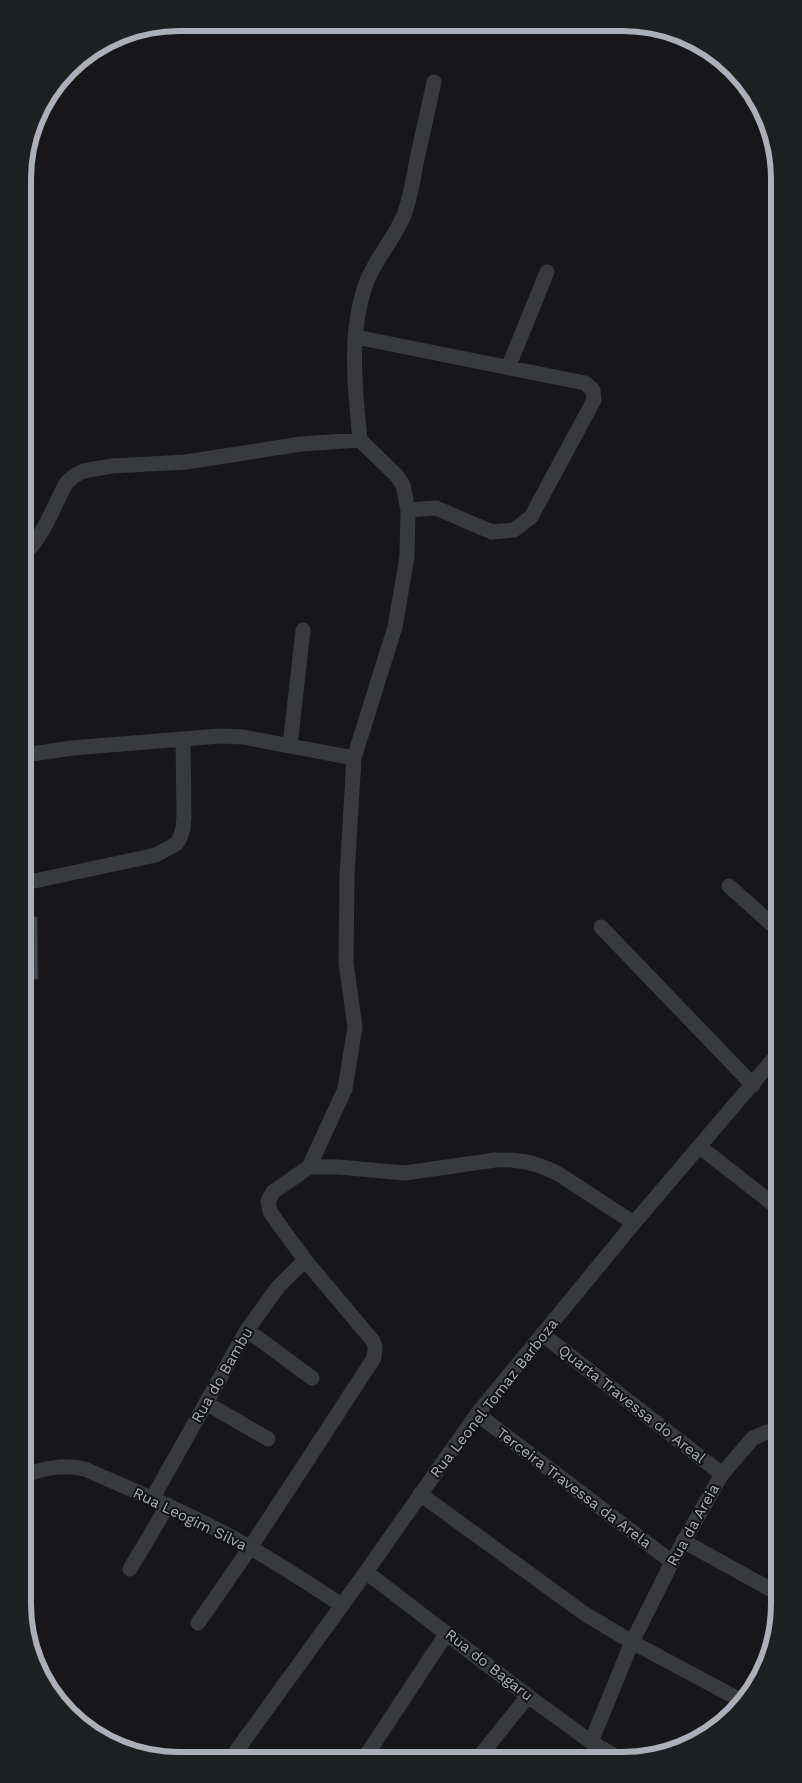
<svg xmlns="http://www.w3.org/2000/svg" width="802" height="1783" font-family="'Work Sans',sans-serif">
<rect width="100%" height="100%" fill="#171719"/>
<path fill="#46474c" stroke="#323235" d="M25 917H37L38 979H26Z"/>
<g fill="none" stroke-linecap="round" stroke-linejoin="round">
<path stroke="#393a3e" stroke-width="15" d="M356 337 585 383 593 390 594 400 531 517 514 530 492 532 436 508 408 510
M508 368 547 272
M24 554C45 535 53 506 67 482L74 476 83 471 112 466 186 462 301 444 360 440
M290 746 303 630
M25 755 72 748 220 736 243 737 354 758
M25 883 156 855 176 844 180 838 183 828 184 815 183 739
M729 886 777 929
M601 927 753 1085
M700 1147 778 1208
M309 1167 345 1089 355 1027 346 963 347 875 354 758 395 627 407 557 408 510 403 485 397 476 360 440C355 388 348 331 367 281 376 258 394 239 404 215 410 199 413 181 416 164 422 137 428 109 434 82
M247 1330 312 1378
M542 1334 722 1474
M206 1403 268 1439
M477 1414 672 1562
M27 1474C47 1468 64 1464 85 1469 141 1494 198 1517 251 1548 282 1566 312 1586 342 1605
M420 1494 585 1614 632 1642 744 1702
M152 1499 247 1330 278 1287 305 1260
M683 1541 779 1594
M130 1569 168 1505
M366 1572 528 1696 591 1742 613 1755
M198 1623 250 1548 374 1358 375 1347 373 1341 305 1260 270 1212 268 1201 273 1192 309 1167H338L405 1173 495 1160H510L527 1162 543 1167 557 1173 634 1223
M591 1742 632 1642 672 1562 722 1474 753 1438 767 1432H779
M480 1756 528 1696
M232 1757 366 1572 477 1414 634 1223 777 1055
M365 1757 447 1633"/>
</g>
<g text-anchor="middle" stroke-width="4" stroke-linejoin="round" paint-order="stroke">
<g font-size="15" fill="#abafb8" stroke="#121214">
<text transform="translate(222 1375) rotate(-60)" y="5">Rua do Bambu</text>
<text transform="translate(494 1398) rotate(-52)" y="5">Rua Leonel Tomaz Barboza</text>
<text transform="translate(632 1404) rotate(38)" y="5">Quarta Travessa do Areal</text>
<text transform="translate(574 1488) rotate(37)" y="5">Terceira Travessa da Arela</text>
<text transform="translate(190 1519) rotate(26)" y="5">Rua Leogim Silva</text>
<text transform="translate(693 1525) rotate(-61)" y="5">Rua da Areia</text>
<text transform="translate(489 1665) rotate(38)" y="5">Rua do Bagaru</text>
</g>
</g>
<path d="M0 0H802V1783H0ZM179 31H623A148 148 0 0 1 771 179V1604A148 148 0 0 1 623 1752H179A148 148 0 0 1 31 1604V179A148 148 0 0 1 179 31Z" fill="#1e1f21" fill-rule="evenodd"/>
<path fill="none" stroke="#abafb8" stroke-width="6" d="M179 31H623A148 148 0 0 1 771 179V1604A148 148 0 0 1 623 1752H179A148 148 0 0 1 31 1604V179A148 148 0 0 1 179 31Z"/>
</svg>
